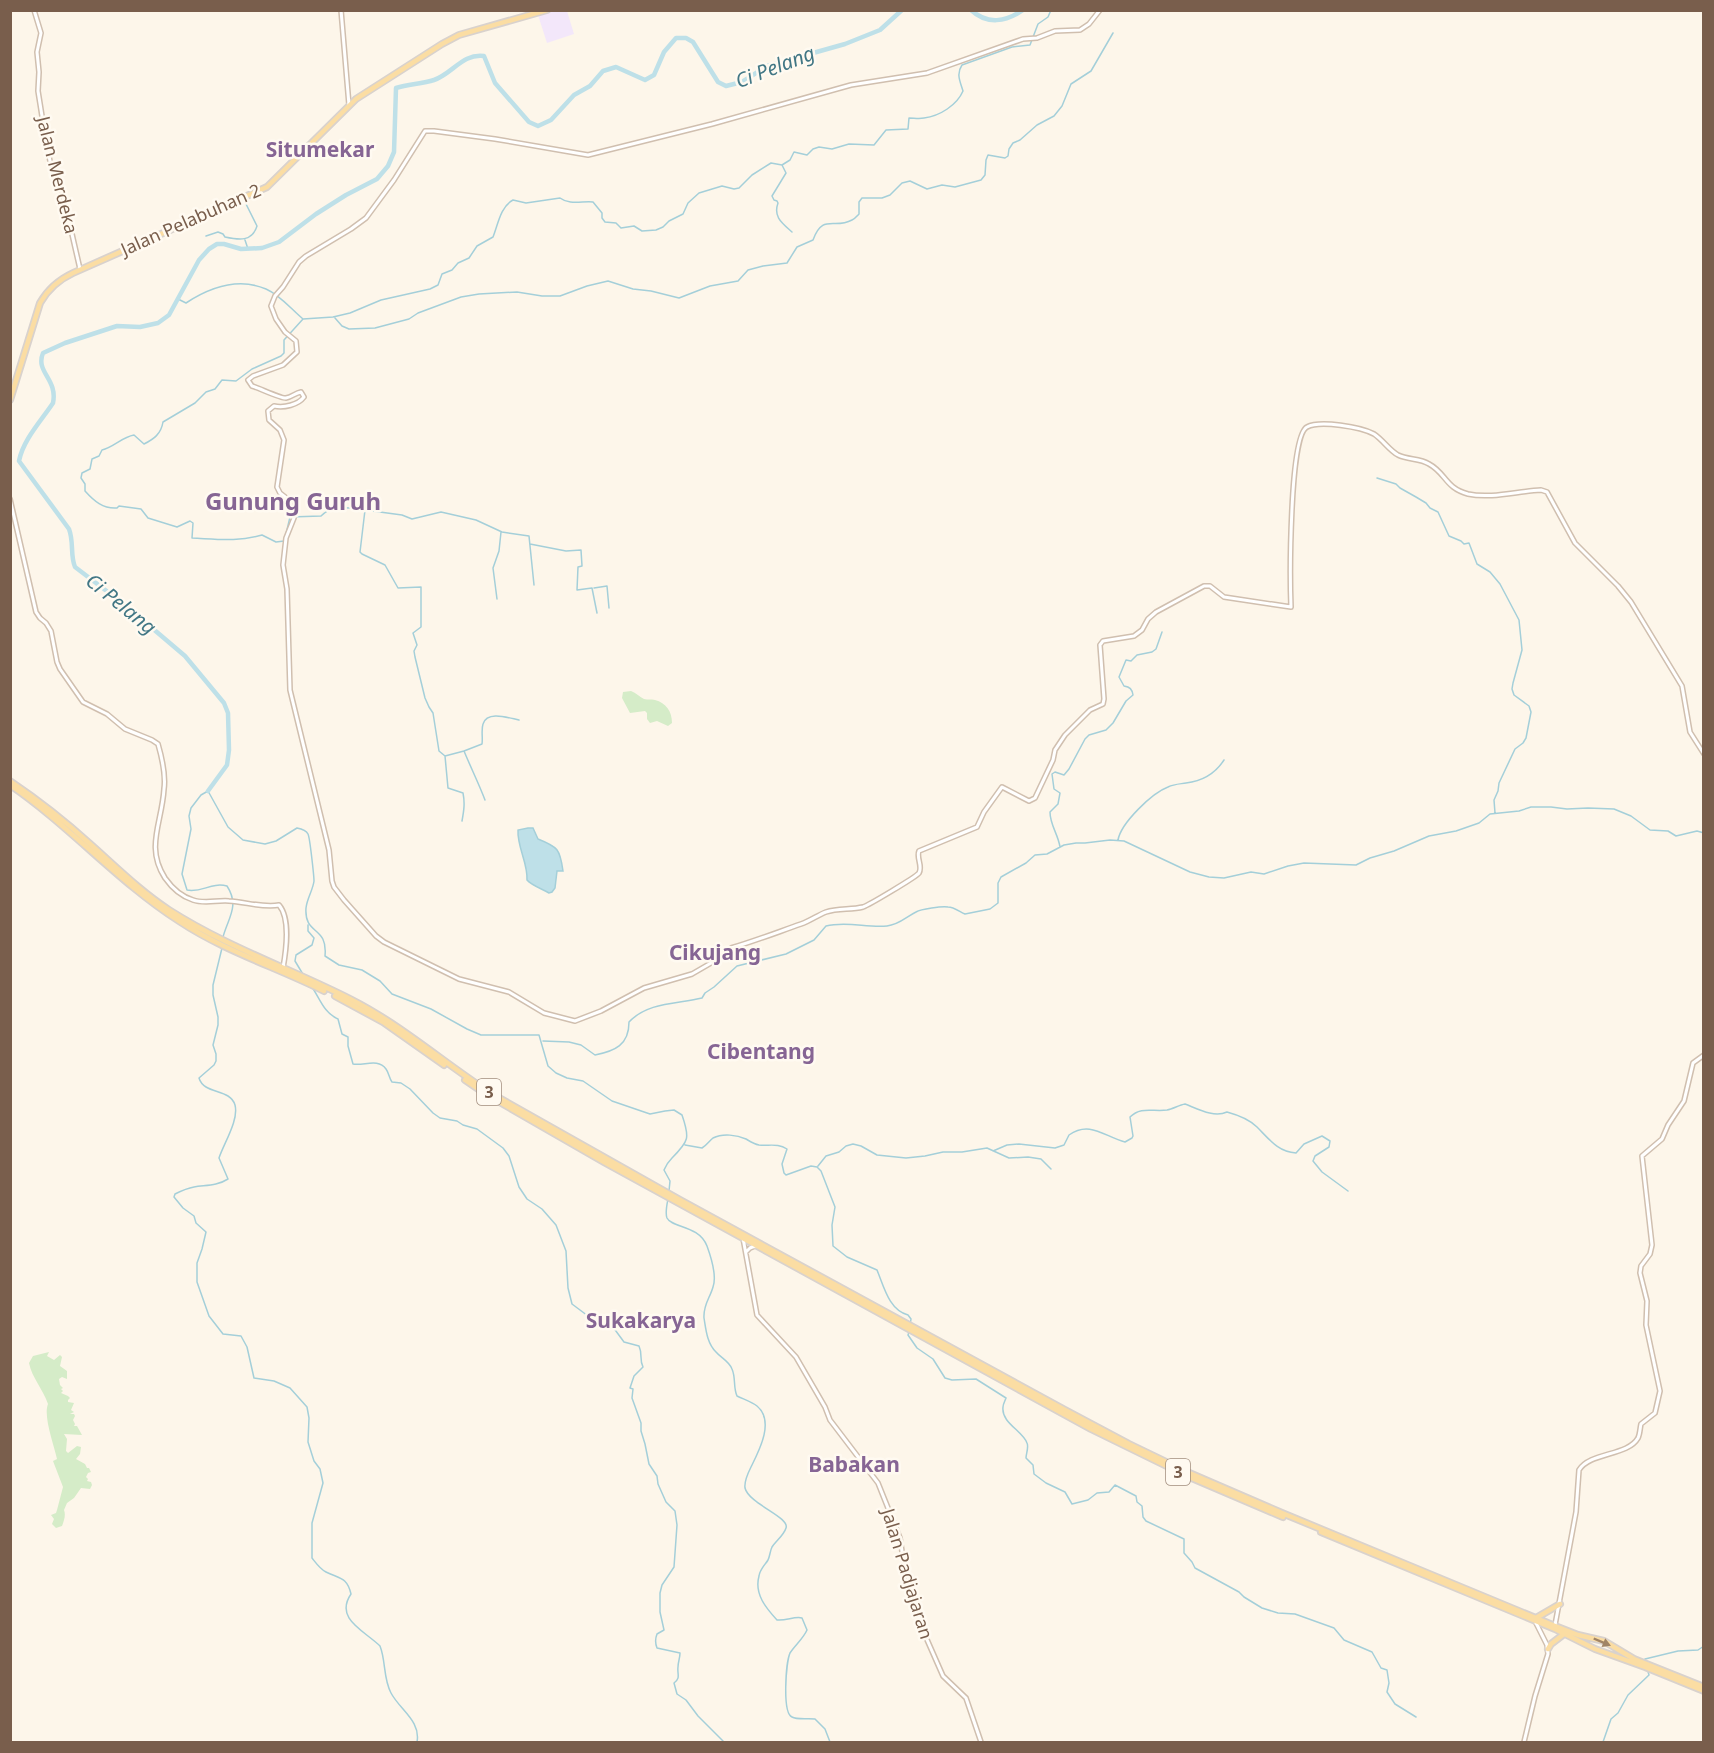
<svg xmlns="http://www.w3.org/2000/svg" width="1714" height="1753" font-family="'Noto Sans',sans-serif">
<rect width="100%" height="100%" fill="#fdf6ea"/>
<path fill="#f3e7fa" d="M553 11H567L574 34 547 43 538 15Z"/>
<path fill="#d5ecc8" d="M631 691C636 693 640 697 644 699 648 700 651 699 655 700 666 703 672 711 672 723L668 726 657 721 650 723 647 719V713L645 711 630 713 622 698 623 692Z
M49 1352 47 1356 54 1360 60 1355 62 1357 60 1366 67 1371V1379L62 1377 59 1379 60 1385 63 1388 61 1389 63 1391 61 1393 68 1396 70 1398 68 1400V1402L74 1403 71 1410 74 1412 70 1414H74L75 1416 73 1420 75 1424 74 1426H77L82 1435 64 1434 67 1439 66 1451 68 1453 77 1446 81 1447 80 1454 76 1459 85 1464 87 1468H89L91 1472 88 1473 86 1477 88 1479 87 1481 91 1482 92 1485 90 1489 81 1488 74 1498 67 1503 64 1510C66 1515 64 1521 62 1526L56 1528 52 1524 54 1519 51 1515 56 1513 57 1510 63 1487 53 1461 57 1459C54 1445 43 1416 48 1404 43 1389 32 1378 29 1363L33 1356Z"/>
<path fill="#bee0e8" stroke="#a4cfd9" stroke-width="1.5" d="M528 828H533L538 839C558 847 560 849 563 871H557L555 888 552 892 549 893C542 889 531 885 527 880 528 863 517 847 518 830Z"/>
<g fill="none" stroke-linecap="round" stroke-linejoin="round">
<path stroke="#a4cfd9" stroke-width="1.5" d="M792 232C782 223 773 217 778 203L777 201 774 200 772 196 786 173 782 165 790 160 794 152 807 155 813 149 819 147 832 149 849 144 874 145 886 130 908 129 909 118C914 118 919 119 924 118 940 116 957 105 963 91 960 81 956 74 962 65L1012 47 1030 45 1038 24 1048 17 1051 10
M206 236 218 232 223 234 225 237C239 240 252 242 257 226L244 200
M245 240 248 249
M178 299 186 303C209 288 238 277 266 289 280 295 291 309 303 319
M335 318 342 326 349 329 375 328 409 319 418 313 461 297 479 294 517 292 542 296H560L587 286 608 281 633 289 651 291 679 298 710 286 738 281 748 270 763 266 787 263 797 247 813 240C823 213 834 230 852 220 855 219 857 216 859 214V202L862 198H882L890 195 902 183 910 181 927 189 942 185 955 187 981 180 985 175 986 160 988 155 1005 158 1008 156 1009 149 1013 143 1020 140 1037 125 1054 116 1062 106 1071 84 1091 71 1113 33
M1377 478 1396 484 1400 488 1416 497 1426 503 1430 508 1438 512 1449 536 1461 541 1464 544 1469 543 1477 564 1490 572 1500 584 1519 620 1522 650 1513 683 1512 689 1514 695 1529 706 1531 712 1526 738 1523 743 1515 749 1499 783 1498 791 1494 800 1495 813
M365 510 402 515 412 519 441 512 476 520 502 532 529 536 534 585
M286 534 290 517 321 516C334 503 349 508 365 510L360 552 362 554 385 565 398 588 421 587V627L413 633 417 645 414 651 415 657 425 698 429 707 433 713 439 751 445 756 448 788 463 793C465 803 464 810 462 821
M285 538 284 541 276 542 262 535C239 542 216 539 192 538L193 523 190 521 177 527 148 518 141 509 119 506 117 508C103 509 94 501 85 491V484L81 478 82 473 90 469 92 459 99 456 102 450C114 447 122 437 134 435L144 444C154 439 161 434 163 422L195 403 206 392 215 389 222 380 236 381 252 369 281 356 284 353V340L303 319 333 317 350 313 381 300 430 289 438 285 442 274 452 270 458 263 469 258 477 246 493 237C498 225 500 207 513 200L526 203 560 198C569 205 582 201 593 202L602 213V218L605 222 616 223 621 228 634 226 642 231 656 230 663 227 669 221 683 214 688 203 699 193 722 186 734 189 739 188 752 175 771 163 782 165
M530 544 566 551 581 550 582 566 578 567 577 590 592 588 597 613
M594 588 607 586 609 608
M497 599 493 568 499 551 501 532
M464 751 482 744C483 738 481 730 483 724 487 710 509 718 519 720
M445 756 464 751C471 768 479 784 485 800
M1118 840C1121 823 1152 793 1168 787 1174 784 1180 784 1186 783 1203 781 1215 774 1224 760
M1060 847C1058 834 1050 825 1050 812L1058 804 1060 793 1054 789 1052 774 1055 772 1064 775 1069 769 1085 739 1089 735 1106 730 1113 723 1126 701 1133 695C1132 689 1130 687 1124 686L1119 677 1126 660 1131 661 1137 655 1152 652 1156 649 1162 632
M223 937C228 918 240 906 227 886 211 882 202 893 187 890L182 874 191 829 189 816 191 808 201 795 208 791 228 827 243 840 265 844 276 841 297 828C302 829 306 830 308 834 310 838 314 877 314 881 313 890 307 898 306 908 304 936 328 925 325 956L339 965 362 970 380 981 392 994 431 1009 467 1029 481 1035H539L548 1066 556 1073 567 1078 583 1081 612 1101 650 1114 665 1111 674 1110 682 1115C690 1138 689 1141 672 1158 668 1162 666 1165 664 1170L670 1181 669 1191
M222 948 213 985V995L218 1017V1025L213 1045 216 1054V1061L214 1065 199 1078C204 1095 230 1088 235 1105 239 1120 224 1143 219 1158L228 1179C217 1186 206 1185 194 1187 188 1188 181 1191 175 1194L174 1197 183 1208 194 1216 196 1223 206 1232 202 1249 197 1263V1282L209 1316 223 1334 241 1336 247 1347 254 1378 274 1381 290 1388 307 1407 309 1418 308 1442 314 1461 320 1469 323 1483 312 1523V1558C316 1563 320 1569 326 1572 340 1579 347 1577 351 1594 334 1619 365 1631 380 1646 386 1661 383 1678 391 1693 400 1710 421 1721 417 1742
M304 976 295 961 296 955 312 945 314 938 308 931V925
M312 987C320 999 324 1013 338 1019L342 1034 348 1037V1046L353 1064C364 1066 378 1058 386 1069 389 1073 389 1078 392 1082L401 1083 410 1089 433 1113 440 1118 457 1121 463 1125 477 1129 503 1148 509 1156 519 1187 527 1199 542 1209 556 1225 566 1251 568 1288 572 1304 588 1316 602 1317 610 1323 624 1342 639 1346C643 1355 639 1359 643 1367L634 1376 630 1388 633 1389 632 1398 641 1423V1431L645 1444 649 1464 657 1476 658 1484 666 1502 675 1511 677 1525 674 1567 662 1585 660 1593V1612L664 1630 657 1634C655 1639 655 1643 657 1648L680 1653C680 1658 678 1662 678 1667 677 1674 681 1678 674 1683L677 1694 686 1700 698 1716 724 1742
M543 1041 569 1042 581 1045 595 1055C615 1051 629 1045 629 1022 648 1002 677 1004 702 998L705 993 714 987 737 966 786 954 814 940 826 926C847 921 867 928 887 926 899 925 906 917 916 912 921 909 942 906 948 907 954 907 960 912 965 914L990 909 998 903V883L1001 877 1026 863 1035 855 1047 854 1064 845 1076 843H1085L1110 840 1124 841 1190 872 1209 877 1224 878 1251 872 1264 874 1288 866 1304 863 1356 865 1370 858 1394 851 1429 836 1456 831 1479 823 1490 814 1519 811 1531 807H1551L1567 809 1588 808 1614 809 1631 816 1650 830 1668 831 1676 836 1697 831 1704 833
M685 1145 702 1148C707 1145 709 1141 713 1138 723 1133 737 1135 746 1139 751 1142 754 1144 759 1145 770 1146 778 1143 787 1149L782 1164 784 1173 786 1175 811 1166 817 1167 821 1171 835 1207 832 1225 833 1246 847 1257 877 1270C884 1287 889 1310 908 1315L911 1319 910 1325
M993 1151 1007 1145 1019 1144 1055 1148 1064 1145 1069 1135C1090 1120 1105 1137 1125 1142L1132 1138 1133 1136 1130 1117C1141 1106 1153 1112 1167 1110 1173 1109 1179 1105 1185 1104 1198 1109 1214 1118 1227 1112 1238 1115 1249 1119 1257 1127 1269 1139 1278 1152 1296 1153L1304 1144 1322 1136 1330 1141 1329 1147 1315 1156 1313 1161 1322 1172 1348 1191
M818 1166 826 1156 839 1152 846 1146 853 1144 861 1146 877 1155 906 1158 925 1156 943 1152H962L987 1148 1009 1158 1028 1157 1041 1159 1051 1169
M668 1199C667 1204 665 1213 667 1218 672 1228 699 1225 707 1246 711 1257 717 1276 713 1287 710 1298 703 1305 704 1318 706 1330 707 1343 716 1352 721 1358 729 1361 732 1369 736 1378 733 1387 737 1396 743 1399 752 1402 757 1406 775 1421 759 1451 751 1467 748 1473 744 1481 745 1488 749 1504 790 1517 786 1528 784 1535 776 1541 772 1547 770 1551 770 1556 768 1560 765 1565 760 1569 759 1576 754 1594 766 1608 777 1620 786 1621 795 1616 802 1618L807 1630C803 1639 795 1645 790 1653 786 1662 782 1713 792 1717 797 1720 809 1718 815 1719L825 1729 830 1742
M909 1332 908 1335 917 1348 933 1359 945 1378 952 1380 976 1379 1006 1398C1005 1401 1003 1404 1003 1407 1001 1423 1023 1431 1027 1443 1029 1447 1026 1454 1026 1458L1033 1465 1034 1474 1046 1483 1065 1492 1072 1504 1088 1500 1097 1493 1109 1492 1115 1485 1136 1496 1137 1502 1142 1506 1143 1517 1146 1521 1184 1539V1553L1192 1562 1195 1568 1239 1592 1244 1597 1262 1608 1278 1613 1295 1614 1334 1628 1344 1640 1372 1652 1381 1668 1387 1670 1389 1683 1387 1692 1395 1704 1416 1717
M1646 1661 1645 1659 1678 1651 1698 1650 1704 1646
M1603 1742 1611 1719 1618 1713 1628 1695 1649 1675 1647 1668"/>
<path stroke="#bee0e8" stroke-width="4.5" d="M971 10C987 25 1006 22 1023 10
M208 791 227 765 229 750 228 713 224 703 185 656 125 605 75 567C70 555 74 542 69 529L19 461C23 440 41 421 53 403 58 379 35 372 43 353L65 343 117 326 140 327 158 323 169 315 199 260 209 249 217 244H224L241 249 262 248 279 242 316 214 346 195 377 179 388 166 394 152 396 88C409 84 422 84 434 80 452 74 463 53 484 56L495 83 529 122 538 126 551 120 574 95 590 86 603 71 616 67 645 80 654 75 664 52 676 38H686L693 42 718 82 726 86 742 82 767 66 845 44 880 30 902 10"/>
<g stroke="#d0bfaf" stroke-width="6">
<path id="minor" d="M34 10 41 33 37 52 39 72 38 91 46 141 50 161 61 186 80 269
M341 10 349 105
M1100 10 1089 24 1080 30 1055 31 1037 38 1023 39 927 73 851 85 712 124 588 155 495 139 434 131H425L394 180 366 218 351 229 306 256 299 262 283 287 275 296 271 306 276 319 285 332 296 341 297 352 283 365 253 376 248 380 252 386C259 388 282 399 286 398 292 397 295 393 301 392L304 397C298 405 284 408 274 406L268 411 269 420 280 430 284 440 277 487 280 493 289 500 294 518 286 538 283 565 287 589 290 690 329 850 332 881 334 887 344 900 376 936 384 942 459 979 509 992 544 1013 575 1021 601 1011 644 988 692 974 711 963 724 952 731 948C755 941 778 932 801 924 810 921 818 915 826 912 838 908 851 910 863 907 869 905 916 877 919 873 923 866 916 858 919 851L977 827 984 812 1002 787 1029 801 1035 798 1053 760 1055 750 1065 735 1090 710 1103 704 1104 699 1100 645 1103 641 1134 636 1142 630 1148 619 1156 612 1204 586H1210L1224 597 1291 607C1290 582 1289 436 1307 427 1320 420 1361 427 1374 434 1383 440 1389 450 1398 455 1408 460 1420 458 1429 464 1446 473 1445 488 1468 494 1491 499 1518 491 1541 490L1547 492 1575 543 1618 586 1631 602 1682 686 1690 732 1704 754
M10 499 36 612 40 618 46 623 51 631 57 662 60 669 83 702 107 714 125 729 152 740 158 744C162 758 166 775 164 789 162 823 145 847 165 878 172 888 180 896 193 900 204 904 217 900 229 901 246 902 263 908 279 905 291 919 286 951 283 968
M743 1238 757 1315 796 1357 825 1407 830 1420 878 1483 900 1538 903 1558 921 1626 943 1676 966 1698 981 1742
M746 1252 750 1248 757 1245
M1555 1625 1576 1512 1579 1470C1590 1452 1628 1456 1638 1438 1640 1434 1640 1428 1641 1424L1655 1413 1660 1391 1646 1325 1647 1301 1640 1273 1641 1266 1650 1254 1652 1245 1642 1156 1662 1139 1668 1125 1684 1101 1693 1063 1704 1055
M1524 1742 1535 1696 1548 1654 1547 1645 1536 1623"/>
</g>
<g stroke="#d9d2cd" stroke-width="8">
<path id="major" d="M10 400 40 303C48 289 58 280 73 273L267 187 356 99 442 44 459 35 547 10
M10 781C38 800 64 820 89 843 115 866 140 891 169 910 227 947 291 969 352 1000 403 1026 445 1064 492 1094L680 1200 1065 1410 1129 1444 1187 1472 1282 1513 1555 1626 1578 1635 1604 1641 1634 1659 1704 1687
M10 785C70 826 118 882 179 921 224 951 276 967 324 991
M335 996 383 1022 444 1065
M465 1080 484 1093 604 1162 1091 1429 1187 1476 1283 1517
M1321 1532 1555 1629 1595 1649 1645 1667 1704 1691
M1536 1618 1560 1604
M1548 1649 1551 1644 1564 1634"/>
</g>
<use href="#minor" stroke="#fff" stroke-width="3"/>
<use href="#major" stroke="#fbdda3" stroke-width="4.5"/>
</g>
<defs><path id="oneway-solid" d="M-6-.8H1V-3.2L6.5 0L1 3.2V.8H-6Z" transform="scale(1.5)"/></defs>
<use fill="#a08466" href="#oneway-solid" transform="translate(1602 1642) rotate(23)"/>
<g text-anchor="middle" stroke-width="5" stroke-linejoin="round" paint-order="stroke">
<g fill="#fffaf1" stroke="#a18d7e" stroke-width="1.5">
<rect x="477" y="1079" width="24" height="26" rx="4.5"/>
<rect x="1166" y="1459" width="24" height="26" rx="4.5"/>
</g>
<g font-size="16" font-weight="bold" fill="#795e4c">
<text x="489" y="1098">3</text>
<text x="1178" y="1478">3</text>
</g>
<g font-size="18" fill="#795e4c" stroke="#fffaf1">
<text transform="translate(57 175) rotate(76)" y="6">Jalan Merdeka</text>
<text transform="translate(191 220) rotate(-24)" y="6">Jalan Pelabuhan 2</text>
<text transform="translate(907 1574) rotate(73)" y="6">Jalan Padjajaran</text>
</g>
<g font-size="20" font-style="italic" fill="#427785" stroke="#fffaf1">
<text transform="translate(775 67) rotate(-21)" y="7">Ci Pelang</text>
<text transform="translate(121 604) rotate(39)" y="7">Ci Pelang</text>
</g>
<g font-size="21" font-weight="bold" fill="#866594" stroke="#fffaf1">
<text x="320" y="157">Situmekar</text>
<text x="715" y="960">Cikujang</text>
<text x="761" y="1059">Cibentang</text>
<text x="641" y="1328">Sukakarya</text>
<text x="854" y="1472">Babakan</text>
</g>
<g font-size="24" font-weight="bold" fill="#866594" stroke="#fffaf1">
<text x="293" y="510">Gunung Guruh</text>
</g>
</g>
<rect width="1714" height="1753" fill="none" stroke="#795e4c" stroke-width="24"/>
</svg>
